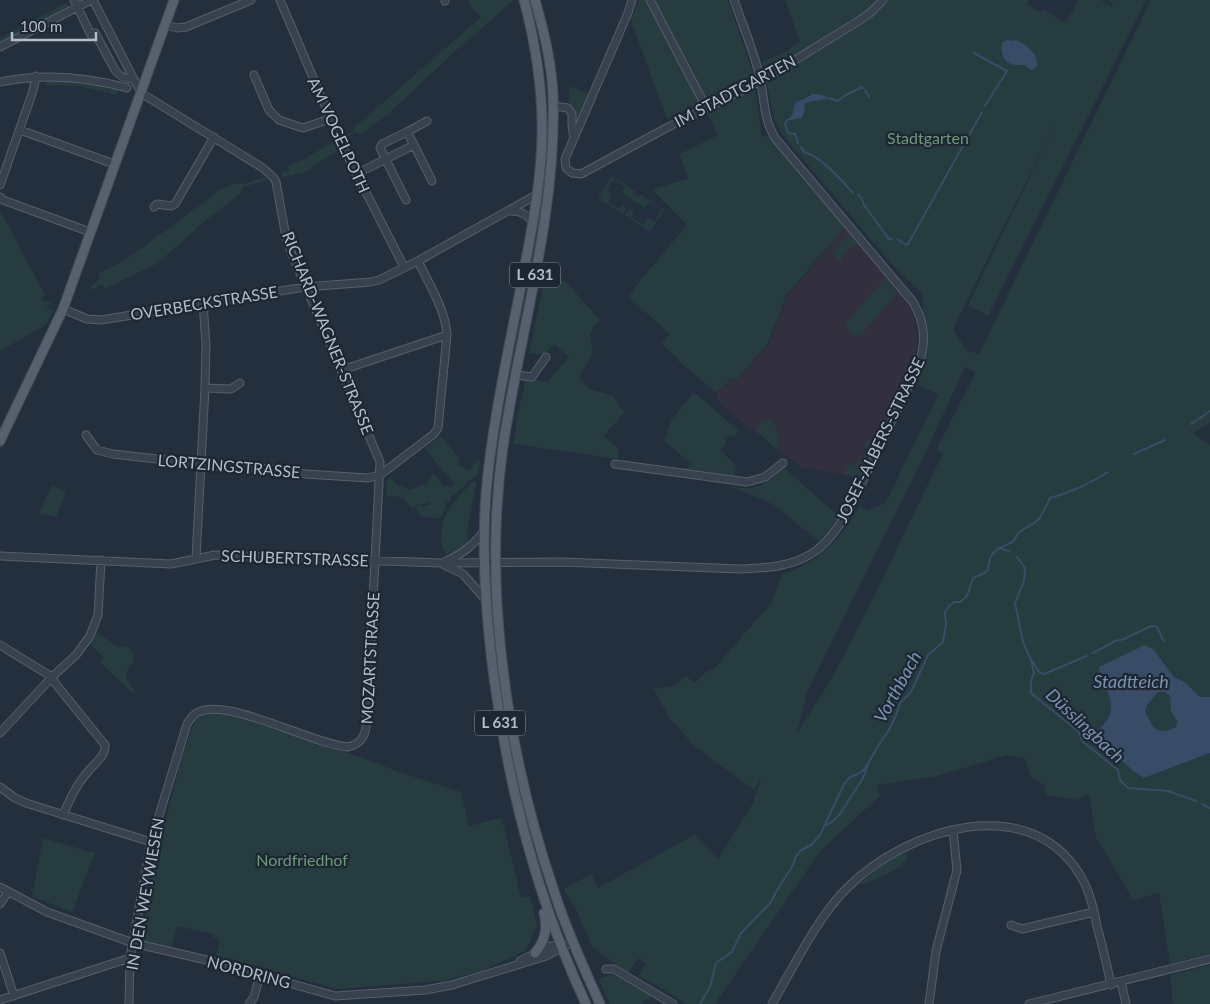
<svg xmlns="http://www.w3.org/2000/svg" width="1210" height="1004" font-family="Lato,sans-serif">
<rect width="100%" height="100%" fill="#242f3e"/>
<path fill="#32303f" d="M845 227 907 301 914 314 917 332V349L910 373 858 477 800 467 753 429H750L726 408 717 400 718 394 716 392 733 379 737 382 769 344 787 297Z"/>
<path fill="#263c3f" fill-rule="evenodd" d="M469 0H514L461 46 388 114 362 134H357L355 132 345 139 343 137 354 130 355 127 481 17 472 8Z
M639 0H647L648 6 697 98 701 102 667 119 631 21Z
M655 0H728L754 76 707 99Z
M785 0H1029L1027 4 1040 12 1043 9 1065 23 1079 0H1101L1112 7 1113 4 1107 0H1146L988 316 968 305 1058 118 953 329 967 351 979 354 1151 0H1210V423L1193 433 1210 445V697H1200L1185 682 1174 677 1154 650 1100 675C1115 701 1116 713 1095 735L1133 771 1144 778 1210 753V954L1170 964 1159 893 1133 900 1096 837 1089 794 1077 800 1045 795V786L1034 778 1032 780 1025 759 1007 755 937 776 877 785 880 796 821 850 715 1004H686L655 984 638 977 646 964 639 958 628 973 592 947 578 913 564 889 591 874 598 888 694 835 718 859 753 803 761 778 754 790 694 746 669 717 653 689 675 686 686 676 695 683 709 669 712 671 772 602 782 574C821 562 841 539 860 505L867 511 886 502 938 395 918 384 922 376 915 383 923 318V294L895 268 795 150 780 131 775 122 762 61 782 54 800 42ZM1007 40C1022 43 1035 48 1038 65L1035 69 1024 65ZM809 95 827 98 804 104 805 110 802 118 786 119 792 115 795 103ZM965 367 976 372 936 450 943 453 874 596 833 676 797 733 807 692 916 473Z
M66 3 68 8 0 44V38Z
M47 79C71 80 94 83 118 89L117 95 79 86 44 85Z
M569 86 590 94 576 124 574 108 569 103Z
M755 87 762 137 768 135 845 227 791 290 786 297 768 343 737 381 733 378 716 392 677 360 678 359 661 343 670 334 628 297 638 283 687 225 652 189 688 179 680 154 718 135 706 112Z
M330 143 331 145 335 143 338 150 303 173 282 177V173L290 170 288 166 305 159Z
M612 176 635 191 636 196 641 195 664 210 650 232 625 215 629 209 634 212 631 217 643 225 648 218 654 222 662 210 650 202 645 208 622 193 625 187 614 179 606 190 612 194 608 202 619 209 623 205 627 208 623 214 598 198Z
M265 177 268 180 243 187 239 195 197 227V229L156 264 105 289 102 284 92 290 90 287 100 279 98 274C120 263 139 252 158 235H160L219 190 233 184 238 183 243 184Z
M542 185 546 186 532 270 501 432 495 482 491 553V507L498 432Z
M0 210 45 295 41 300 52 303 45 307 53 310 46 325 0 351Z
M849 234 859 245C849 248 842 252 842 263L832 253Z
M546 272 568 284 600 320 594 327 590 335 593 353 579 378 590 389 613 396 619 406 625 411 604 436 619 449 618 459 514 444 517 417 526 379 547 382 569 357 554 344 544 355 529 353Z
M886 277 897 293 862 334 859 336 854 335 846 328V323Z
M694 392 739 431 735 435 729 436 725 440 727 442 720 450 736 465 734 476 685 469 692 464 664 441 672 419Z
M766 420 772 421C778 429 780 440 776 449L757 432C757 426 760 421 766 420Z
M440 437 443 438 460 460 458 464 468 471 478 460 480 461 478 475C467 481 460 493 450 497V502L445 503 446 507 440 519 421 516 415 507 430 505 429 502 411 508 403 497 386 496 387 482 390 476 398 486 404 487 409 490 426 484 433 473 443 486 450 487 455 484 441 469 425 448Z
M868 439 875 445 858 479 843 473 851 463 854 466 869 448 864 444Z
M784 468 840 517 834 526 819 541 772 504 739 490 721 485C756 491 758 490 784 468Z
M475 481 476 484 467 532 468 543 460 550 446 554C442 549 441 543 441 536 442 510 456 500 472 482Z
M52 485 66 492 56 517 39 513Z
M97 632 119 648 122 646 127 647 133 652C137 665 127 665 126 675 126 682 134 686 135 693L130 691 100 662 104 658 90 644Z
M1158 692H1165L1170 696 1171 710 1177 721 1176 727 1166 731H1157L1152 725 1145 711 1147 705Z
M212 713 238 716 371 761 396 771 461 792 469 826 502 818 521 898 530 896 537 925 531 940 525 951 481 971 441 981 337 989 216 955 220 941 217 940V938H213V934L177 926 171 948 141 941 154 865 183 753 195 721 201 715Z
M43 838 95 853 72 912 32 896Z
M906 851 908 854C905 871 875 878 860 885L858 884 894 856Z
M1210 965V1004H1173L1170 975Z
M611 975H615L652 995 650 1001 646 999 642 1004H610L598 979Z"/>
<path fill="#394c67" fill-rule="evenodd" d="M1007 40 1013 41 1016 40C1027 44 1036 53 1038 65L1035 69 1032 70C1029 69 1027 67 1025 65 1023 65 1018 65 1016 65 1004 64 1000 54 1002 43Z
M813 94 822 95 828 98C820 101 811 101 804 104L805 110 802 118 786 121 792 115 795 103Z
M1145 645 1154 650 1174 677 1185 682 1200 697H1210V753L1144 778 1133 771 1094 735C1114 715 1115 707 1104 682 1101 676 1099 673 1099 667ZM1158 692H1165L1170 696 1171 711 1177 721 1176 727 1166 731 1157 730 1152 725 1145 711 1147 705Z"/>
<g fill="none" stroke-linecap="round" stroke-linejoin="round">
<path stroke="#394c67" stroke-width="2" d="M974 53 1007 71 985 106
M865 90 869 97
M828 98 838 101 844 96 862 87 863 88
M787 120 785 124 788 133 795 134 798 143
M801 147 804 152C822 157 841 180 853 193
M858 195 861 197 864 205 889 239H892
M897 239 906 245 908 244 982 112
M1191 424 1210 411
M1134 454 1165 440
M998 548 1009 551
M1017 557 1025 568 1024 581 1015 603 1023 642 1031 660 1034 673 1031 680V693L1079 732 1082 741 1118 770 1120 780 1128 788 1168 791 1196 801
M1093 653 1115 641 1124 639 1151 626 1157 627 1164 642
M1032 661 1039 672 1044 674 1087 656
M1202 804 1210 808
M827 825C840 818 844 807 852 795 859 785 865 777 868 764
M700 1004 710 987 716 963 732 952 741 933 771 902 776 892 793 865 795 858 800 851 811 845 820 835 844 784 850 777 856 775 864 770 880 743 889 730 896 715 900 703 911 692 928 655 943 642 946 624 945 612 949 606 954 602H960L967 596 973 578 985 573 988 570C989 549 999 549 1014 541 1020 526 1028 530 1038 520 1044 513 1046 505 1050 498 1073 492 1088 484 1108 472"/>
<g stroke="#565f6c" stroke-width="9">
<path id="minor" d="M74 0 91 35 95 33 115 70C120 77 125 79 133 79
M93 0 141 93 263 168 273 177 276 182 286 237 291 252 380 462 367 719C366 734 363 744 347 747 310 743 233 700 201 711 194 713 191 718 187 724L151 842 130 958 129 1004
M280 0 340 141 404 267
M632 0 628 13 565 159 566 168 572 173 581 174 670 126 761 81 857 22 870 13 883 0
M650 0 706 107
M445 1V0
M166 25 177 28 186 27 251 0
M0 47 91 0
M254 75 269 110 279 120 303 128 330 119
M0 82C44 73 84 76 127 88
M553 106 568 108 572 114V125L574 138
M20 130 114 164
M407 132 427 121
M356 174 414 145 432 181
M0 185 33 91 36 76
M0 197 3 200 90 232
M406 200 380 148 382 144 407 132 414 145
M154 207 157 204 171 206 175 204 214 137
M510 211C521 211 527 214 533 223
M63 309 87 319 101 320 305 287 371 282 379 280 418 261 538 194
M342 370 447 335
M515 375 532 377 546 357
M205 388 231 389 240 383
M86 435 97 450 113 454 227 467H243L293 471 305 474 368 478 380 475 434 434 438 428 447 335C445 308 429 284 418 261
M615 464 747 482 765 477 783 463
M0 556 171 564 215 555 442 563 562 562 740 569C767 568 794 567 817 550 845 527 857 492 873 460 888 429 903 398 918 367 926 344 926 324 913 302L775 138C763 118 765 100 760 78 754 51 743 26 734 0
M196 558 205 388 206 344 203 303
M446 561C464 553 472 546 484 531
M444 565 463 574 485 599
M0 645 52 677 55 683 105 745C106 754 99 759 94 765 79 780 71 796 63 815
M0 733 52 677 76 655 90 636 98 615 101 560
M0 787 15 798 26 803 151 842
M0 887 47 912 133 943 211 961 335 996 425 990 452 985 546 956 573 942
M0 904 8 892
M1011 925 1022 929 1094 912
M0 953 14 996
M520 961 550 946H561
M606 969H614L673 1004
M1121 982 1126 1004
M0 1000 130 958
M249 1004 254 997 260 975
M772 1004C793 968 817 918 846 889 906 828 1034 787 1084 882 1091 896 1094 911 1097 926 1102 945 1107 965 1111 985
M929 1004 936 951 957 870 953 830
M1029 1004 1210 959"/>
</g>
<g stroke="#414a57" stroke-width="11">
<path id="major" d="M524 0C536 45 543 91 542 137 541 180 533 223 525 265 512 334 496 403 488 473 480 541 485 610 494 678 509 790 538 901 586 1004
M535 0C544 31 552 63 553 96 557 215 520 330 503 447 482 592 508 757 555 894 567 932 584 968 600 1004
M0 441 63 309 174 0
M535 953C545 941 548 929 544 913"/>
</g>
<use href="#minor" stroke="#38414e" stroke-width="7"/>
<use href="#major" stroke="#56606e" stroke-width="9"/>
</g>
<g text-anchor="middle" stroke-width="4.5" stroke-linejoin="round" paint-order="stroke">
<g fill="#1d2633" stroke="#878f9c" stroke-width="1">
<rect x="510" y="262.5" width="50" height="25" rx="4"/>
<rect x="475" y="710.5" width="50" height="25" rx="4"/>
</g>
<g font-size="15" font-weight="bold" fill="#b4bcc9">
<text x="535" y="280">L 631</text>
<text x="500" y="728">L 631</text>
</g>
<g font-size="16" fill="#b4bcc9" stroke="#1d2633">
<text transform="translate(735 91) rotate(-28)" y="6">IM STADTGARTEN</text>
<text transform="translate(339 135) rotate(65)" y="6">AM VOGELPOTH</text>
<text transform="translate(204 303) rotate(-9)" y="6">OVERBECKSTRASSE</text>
<text transform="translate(328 333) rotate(68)" y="6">RICHARD-WAGNER-STRASSE</text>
<text transform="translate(880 440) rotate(-64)" y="6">JOSEF-ALBERS-STRASSE</text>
<text transform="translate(229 466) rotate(5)" y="6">LORTZINGSTRASSE</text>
<text transform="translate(295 558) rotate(2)" y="6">SCHUBERTSTRASSE</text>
<text transform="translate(370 658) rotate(-87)" y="6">MOZARTSTRASSE</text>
<text transform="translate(145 894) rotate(-80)" y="6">IN DEN WEYWIESEN</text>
<text transform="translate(249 972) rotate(15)" y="6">NORDRING</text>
</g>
<g font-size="16" fill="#6b9a76" stroke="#1d2633">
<text x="928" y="144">Stadtgarten</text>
<text x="302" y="866">Nordfriedhof</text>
</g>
<g font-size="18" font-style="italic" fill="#7c92b1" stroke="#1d2633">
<text x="1131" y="688">Stadtteich</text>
<text transform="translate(898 687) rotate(-61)" y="6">Vorthbach</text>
<text transform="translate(1085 726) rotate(43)" y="6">Düsslingbach</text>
</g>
</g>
<path d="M12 32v8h84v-8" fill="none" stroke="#b4bcc9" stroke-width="2.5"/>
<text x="20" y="32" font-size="15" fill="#b4bcc9" stroke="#1d2633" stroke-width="4" paint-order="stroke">100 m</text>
</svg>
